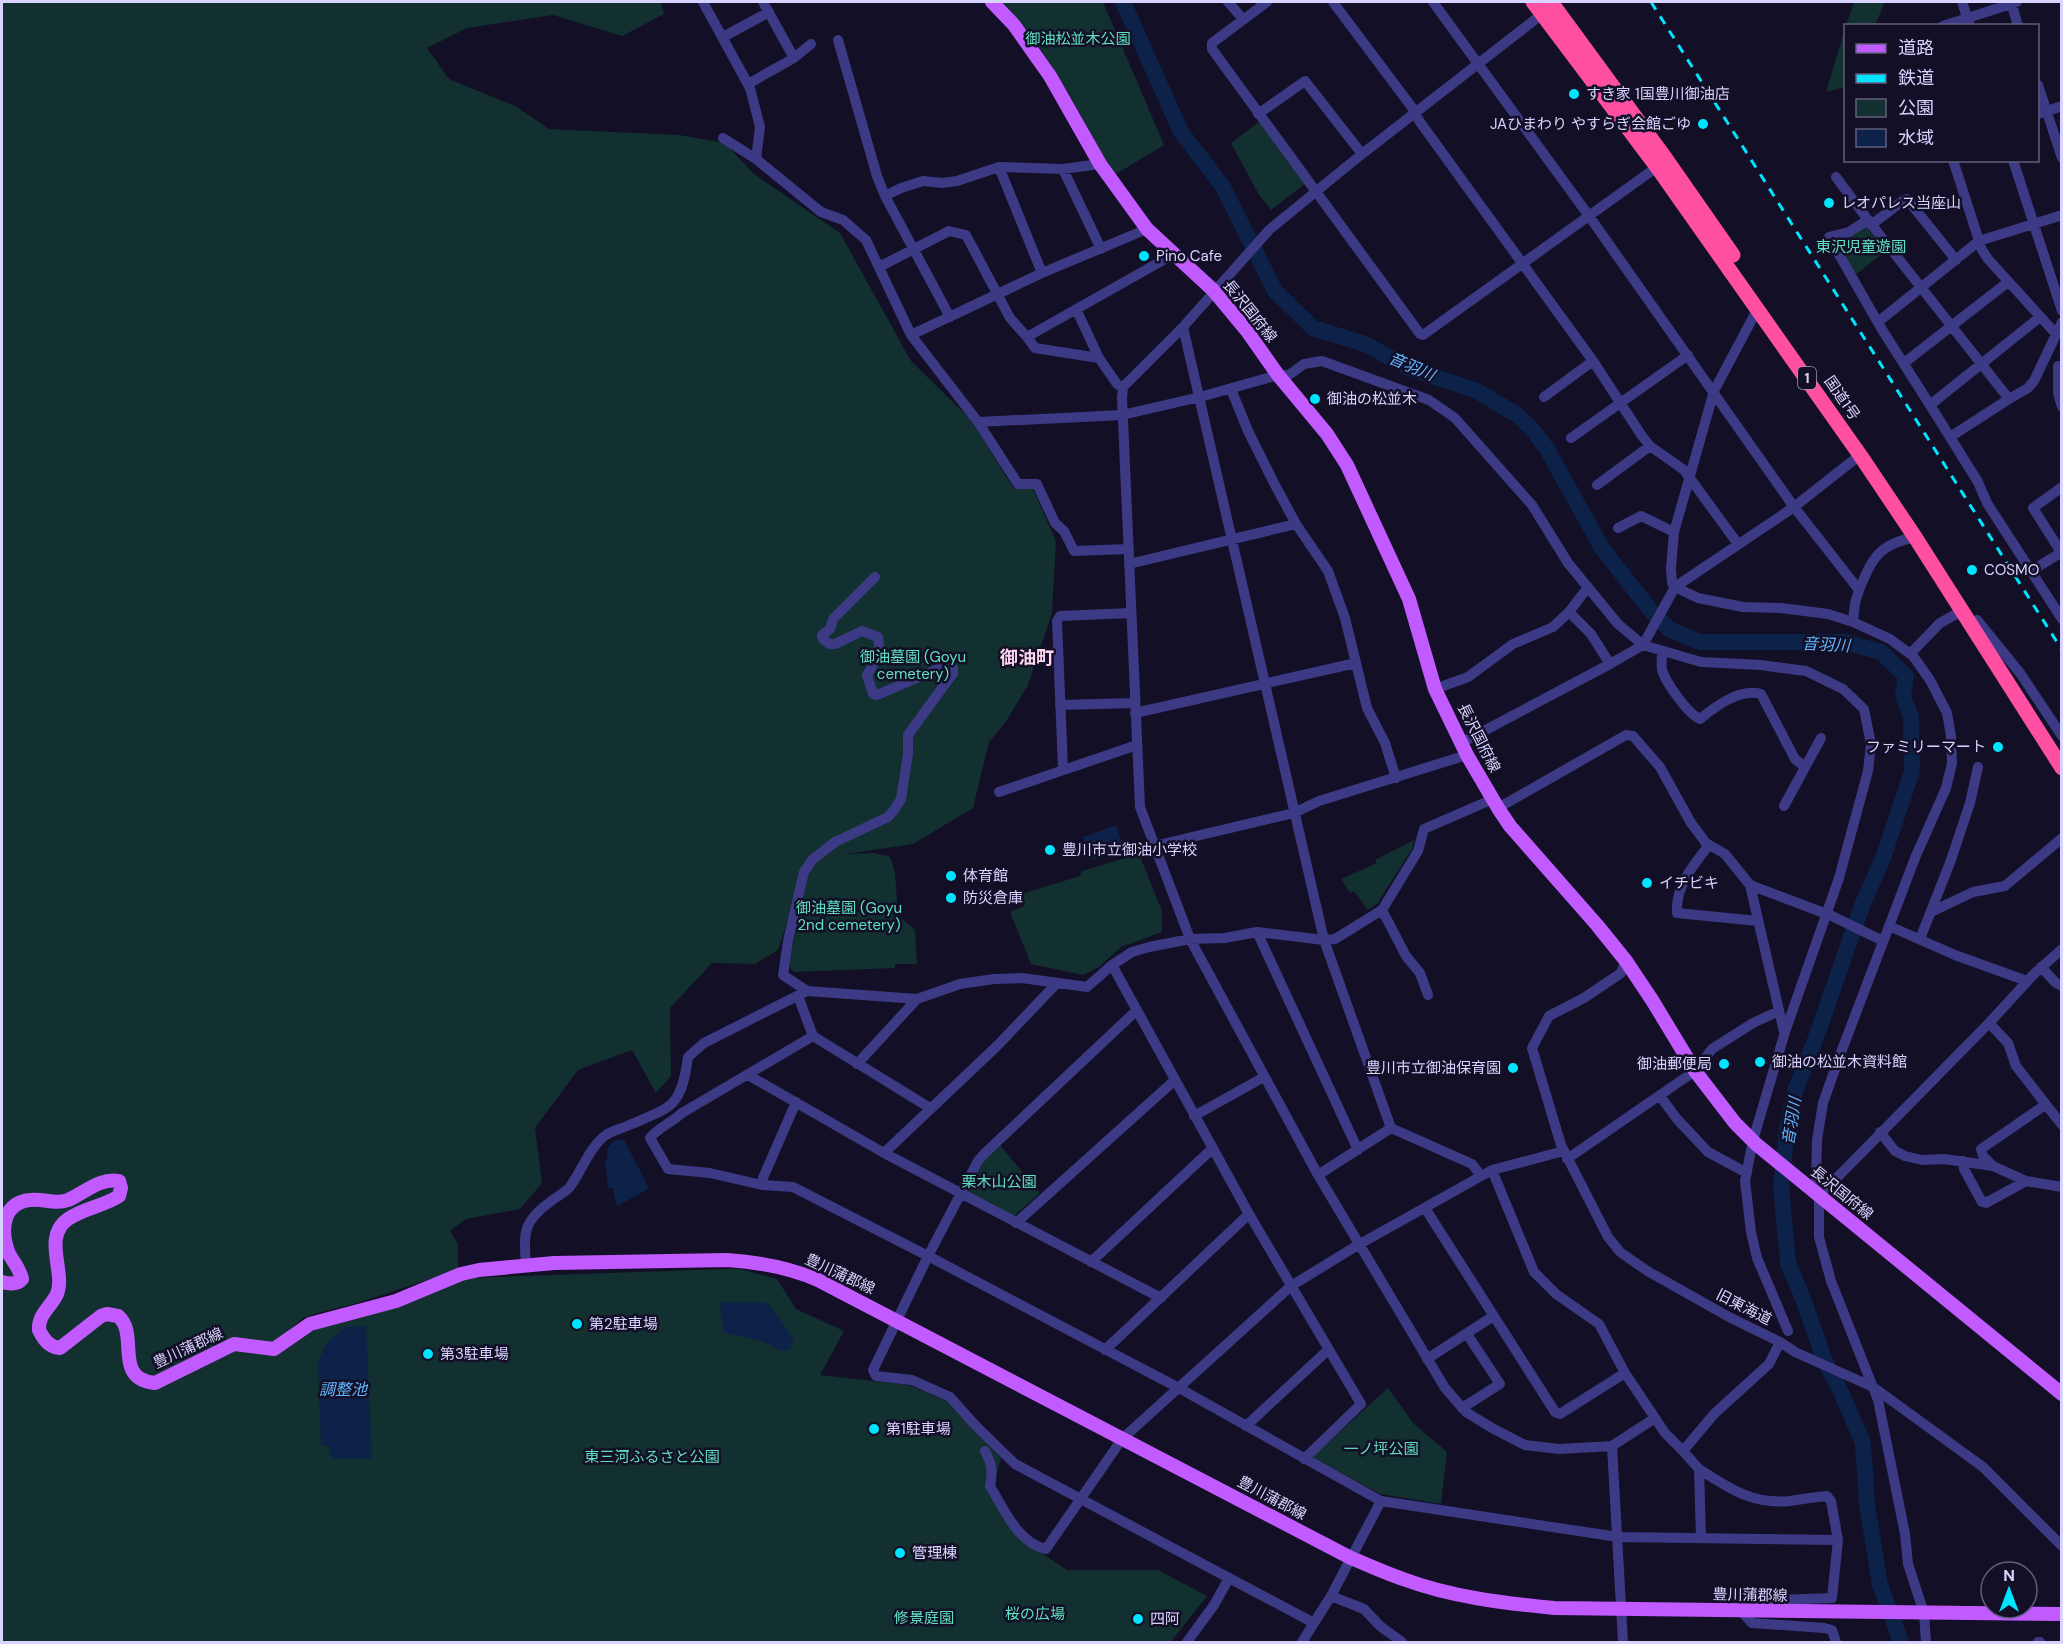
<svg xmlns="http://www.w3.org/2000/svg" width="2063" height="1644" font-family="'DM Sans','Noto Sans JP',sans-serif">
<rect width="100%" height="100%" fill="#130f26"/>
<path fill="#12302f" d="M2 2H661L664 14 622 36 553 15 467 28 427 48 449 79 515 106 549 129 679 135 725 143 754 174 840 233 911 361 970 419 1014 489H1033L1056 541 1052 613 1028 685 1005 723 989 742 973 808 913 844 846 854 875 853 890 857 895 872 898 915 915 930 917 964H895V968L793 972 789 964 809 871 808 860 778 950 755 964 712 963 670 1008 671 1076 656 1093 632 1050 578 1070 535 1128 542 1183 520 1209 466 1219 450 1231 458 1244V1270L354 1304 318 1313 303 1318 289 1330 288 1347 300 1337 319 1328 468 1278 725 1269H740L777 1279 796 1309 844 1331 820 1375 909 1385 949 1402 971 1427 1001 1458 992 1492 1019 1538 1067 1570H1158L1207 1596 1172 1640 1174 1642H2Z
M1002 2H1103L1164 145 1113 176C1081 115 1050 52 1002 2Z
M1854 2H1885L1875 25H1846Z
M1845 29V87L1826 92Z
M1260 121 1306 183 1271 210 1259 195 1231 143Z
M1865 225 1886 251 1855 275 1834 236Z
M1414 840 1412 849 1377 904 1368 910 1354 891 1350 893 1341 879 1377 863 1375 860Z
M1139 854 1162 911V932L1121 947 1099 967 1083 975 1031 964 1010 912 1024 906 1022 894 1080 876 1082 871Z
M999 1144 1040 1193 1013 1217 967 1192 986 1156Z
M1388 1388 1414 1424 1447 1452 1441 1504 1380 1494 1312 1457Z"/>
<path fill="#0c2248" d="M1116 825 1124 848 1092 860 1083 837Z
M615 1140H624L646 1182 648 1189 618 1206 616 1204 613 1188H609C606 1180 607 1170 605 1161L607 1158 608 1147Z
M720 1302H763L770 1305 791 1335 793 1340 792 1348 786 1351H781L764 1342 723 1332Z
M346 1326H366L372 1458 334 1459 329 1454V1446L321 1445 318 1362 326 1344Z"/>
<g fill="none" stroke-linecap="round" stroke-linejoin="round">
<path stroke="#0c2248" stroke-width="16" d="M1123 2 1181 132 1223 187 1275 291 1313 328 1365 344 1411 369 1475 390 1516 414 1532 429 1547 449 1602 548 1651 611 1669 629 1699 642H1845L1881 652 1906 676 1903 696 1911 717 1912 771 1883 858 1863 903 1813 1046 1796 1088 1787 1129 1781 1186 1788 1263 1800 1291 1825 1361 1841 1392 1863 1443 1867 1504 1880 1585 1901 1642"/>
<path stroke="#3d3a85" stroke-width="10" d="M703 2 750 88 760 127 756 159
M763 2 794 58
M1228 2 1243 19
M1267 2 1212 43V49L1420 334 1423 335 1657 167
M1333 2 1411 106 1420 122 1593 361 1642 436 1650 446 1684 470 1738 544
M1433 2 1589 216 1794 507 1859 590 1855 603 1853 622
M1962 2 1970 26
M2011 2 2018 26
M1546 11 1362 154 1269 230 1183 327 1123 387 1122 398 1140 807 1190 939 1318 1175 1445 1388 1466 1412 1492 1428 1525 1445 1559 1449 1612 1446 1655 1418
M1943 26 2017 2
M723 37 769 12
M838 40 877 176 885 196 950 317
M748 84 794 58 811 44
M2038 85 2062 158
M1258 114 1305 81 1362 154
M2038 114 2062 106
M723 138 756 159 821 212 843 220 866 240 911 335 978 422
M1953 160 1982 250 1988 259 2056 334
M2013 160 2062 311
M999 167 1042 273
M1063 169 1101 249
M1836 177 1868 220 2009 399 2028 388 2034 381 2062 322
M885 196 901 188 923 181 942 183 957 181 999 167 1063 169 1100 164
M1868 220 1849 232 1829 237 1881 328 1930 405
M1871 225 1904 200 1907 199 1956 260
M879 267 949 231 966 235 1010 318 1027 337 1035 348 1099 358 1117 384 1123 387
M1758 308 1714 391 1674 532 1671 568 1672 583 1675 587 1698 598 1743 607 1781 608 1828 614 1853 622 1890 639 1913 656 1930 680 1947 713 1951 736 1952 763 1946 788 1915 858 1840 1055 1823 1103 1817 1140 1816 1179 1819 1196V1237L1831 1281 1878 1400 1905 1534 1908 1564 1924 1613 1926 1642
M1076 309 1099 358
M2040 317 1930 405 1978 482 1987 503 2062 619
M1878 322 1979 241 2062 215
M1183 327 1324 940 1391 1128 1472 1164 1481 1176
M911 335 1042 273 1147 229
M1027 337 1174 254
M1904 363 2008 282
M2058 366V393L2062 407
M1231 389 1248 431 1274 483 1296 524 1328 571 1345 618 1367 708 1385 743 1396 778
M1544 397 1593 361
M1950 437 2009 399
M1571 438 1688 355
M1597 485 1650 446
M1618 528 1641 516 1674 532
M1129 549 1074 551 1064 531 1055 523 1037 484H1018L978 422 1122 415 1200 397 1278 375H1289L1304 364 1322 361 1429 400 1455 418 1532 505 1568 563 1618 624 1643 645 1701 662 1760 665 1806 671 1843 689 1864 709 1871 744 1868 771 1839 878 1785 1032 1753 1140 1745 1181 1751 1232 1757 1258 1788 1331
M2061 552 2033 508 2062 487
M1129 564 1296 524
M2031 571 2062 552
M875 577 833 619 830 629 822 635 823 639 829 644H835L862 631 878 637 880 653 867 675 873 694 877 695 945 666 953 668V673L908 735V754L901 799 894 810 888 817 835 842 812 860 804 872 788 941 783 975 807 991 917 999 960 984 994 979 1022 978 1087 987 1112 965 1132 952 1149 947 1190 939 1225 938 1257 932 1324 940 1335 939 1382 910 1418 851 1424 829 1493 799
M1859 590C1873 557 1878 545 1915 537
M1569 612 1591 634 1610 664
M1977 620 2020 673 2062 736
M1662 651C1662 657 1661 664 1662 670 1666 683 1688 714 1700 719 1716 706 1740 688 1761 694L1795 759 1805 767
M1910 654 1940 623 1962 611
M1435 689 1468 677 1513 644 1553 627 1569 612 1588 587
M1060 705 1135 703
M1135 713 1356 663
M1461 743 1610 664 1643 645 1675 587 1794 507 1860 455
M1063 769 1057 621 1060 616 1131 613
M999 792 1137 745
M1784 806 1821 738
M1498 808 1626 735 1633 736 1660 767 1691 823 1706 843 1725 854 1750 885 1784 1032
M1709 845C1693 865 1675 887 1677 913L1758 921
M1154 846 1294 813 1319 801 1467 755
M1750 885 1832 916 1883 941
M1382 910 1406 956 1420 973 1428 995
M1931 912 1973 892 2005 886 2062 838
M1889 926 1955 955 2027 981
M1257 932 1358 1150
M1920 939 1951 860 1970 803 1978 767
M1626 961 1621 973 1584 998 1549 1016 1532 1048 1561 1145 1608 1237 1620 1252 1649 1272 1729 1317 1780 1342 1795 1352 1873 1387 1983 1467 2062 1546
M1112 965 1249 1214 1361 1404 1304 1459
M2041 967 2056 983 2062 986
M798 996 813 1036
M1989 1023 2008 1043 2016 1066 2062 1125
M857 1064 917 999
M748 1075 884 1153 1161 1298
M1660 1096 1677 1119 1708 1152 1747 1173
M796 1102 763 1178 762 1185 793 1187 928 1256 978 1161 984 1154 1137 1010
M1194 1116 1264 1077
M1880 1132 1895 1151 1905 1156 1922 1160 1944 1159 1993 1166 2026 1181 1986 1203 1982 1202 1964 1169 1963 1161
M884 1153 997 1046 1057 983
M1567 1159 1695 1071 1712 1049 1753 1023 1779 1011
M1993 1166 1983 1156 1981 1149 2045 1105
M1318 1175 1391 1128
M2026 1181 2062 1187
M762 1185 710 1173 668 1169 650 1138C654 1131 675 1120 682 1113L813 1036 930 1108
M1819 1196 1989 1023 2034 974 2062 949
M1425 1208 1555 1412 1560 1414 1625 1373 1599 1324 1556 1294 1534 1272 1492 1170
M1016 1223 1175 1080
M1091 1262 1213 1148
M526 1266C524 1233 522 1222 550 1202 556 1197 564 1193 569 1188 581 1173 589 1147 606 1135 612 1131 620 1129 627 1126 671 1107 681 1109 688 1057L704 1043 807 991
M1105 1350 1249 1214
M1427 1359 1492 1317
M1625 1373 1665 1433 1683 1451 1714 1414 1769 1364 1780 1342
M1462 1408 1500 1384 1467 1334
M1246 1426 1328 1350
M1612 1446 1623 1642
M985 1451C992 1464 993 1472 990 1486 1004 1509 1018 1543 1046 1549L1122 1439 1291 1286 1358 1245 1492 1170 1564 1151
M1683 1451 1699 1469 1701 1538
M1699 1469C1729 1488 1752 1505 1790 1501 1802 1499 1814 1497 1827 1496L1831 1501 1838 1540
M1229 1578 1314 1623
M1331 1596 1364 1609 1380 1626 1402 1642
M1187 1642 1214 1605 1229 1578 1015 1464 976 1426 950 1397 912 1380 876 1376 873 1370 928 1256 1177 1387 1381 1501 1618 1537 1838 1540 1832 1598 1754 1601 1741 1611 1752 1623 1824 1628 1832 1630 1836 1642
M1302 1642 1331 1596 1381 1501
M2038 1642H2040"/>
<path stroke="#c25bff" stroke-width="14" d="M992 2 1014 25 1050 76 1100 164 1147 229 1213 290 1247 331 1278 375 1327 434 1347 465 1409 599 1435 689 1467 755 1498 808 1510 826 1597 925 1626 961 1652 1000 1695 1071 1735 1123 1756 1144 2062 1394
M2 1282C9 1284 17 1285 22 1279 20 1269 14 1263 9 1254 0 1231 2 1203 30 1200 43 1198 55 1205 68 1200 84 1193 101 1177 119 1181L121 1188 119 1196C104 1206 84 1208 68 1219 42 1237 66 1272 57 1294 51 1307 38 1314 39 1330 44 1340 49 1347 60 1348L101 1316 107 1314 118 1316C140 1334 112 1379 155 1383L234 1344 274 1349 310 1324 396 1301 461 1274 479 1270 554 1263 727 1260C758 1262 788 1267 818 1280L1351 1558C1368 1565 1385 1573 1403 1579 1451 1597 1503 1603 1554 1608L2062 1614"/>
<path stroke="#ff4fa3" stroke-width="15" d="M1533 2 1657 167 1860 455 1915 537 2062 768
M1551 2 1666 159 1733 255"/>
<path stroke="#00e5ff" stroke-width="3" stroke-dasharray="9 8" stroke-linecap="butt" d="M1651 2 2062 650"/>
</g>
<g fill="#00e5ff" stroke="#130f26" stroke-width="2">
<circle cx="1574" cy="94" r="6"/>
<circle cx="1703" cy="124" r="6"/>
<circle cx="1829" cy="203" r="6"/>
<circle cx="1144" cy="256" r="6"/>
<circle cx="1315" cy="399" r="6"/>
<circle cx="1972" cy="570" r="6"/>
<circle cx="1998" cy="747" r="6"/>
<circle cx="1050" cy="850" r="6"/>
<circle cx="951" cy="876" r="6"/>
<circle cx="1647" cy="883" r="6"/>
<circle cx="951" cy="898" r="6"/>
<circle cx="1760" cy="1062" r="6"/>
<circle cx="1724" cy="1064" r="6"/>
<circle cx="1513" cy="1068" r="6"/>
<circle cx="577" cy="1324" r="6"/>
<circle cx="428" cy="1354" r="6"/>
<circle cx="874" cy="1429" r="6"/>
<circle cx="900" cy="1553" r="6"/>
<circle cx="1138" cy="1619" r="6"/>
</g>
<g text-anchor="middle" stroke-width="5" stroke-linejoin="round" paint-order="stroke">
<rect fill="#130f26" stroke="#9e99be" stroke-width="1.5" x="1798" y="367" width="18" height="22" rx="4.5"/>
<g font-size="14" font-weight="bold" fill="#d9d4ff">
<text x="1807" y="383">1</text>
</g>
<g font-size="15" fill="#5fe0c0" stroke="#130f26">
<text x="1078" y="44">御油松並木公園</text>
<text x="1861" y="252">東沢児童遊園</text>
<text x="913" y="662">御油墓園 (Goyu<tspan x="913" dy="17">cemetery)</tspan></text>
<text x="849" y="913">御油墓園 (Goyu<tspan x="849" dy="17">2nd cemetery)</tspan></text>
<text x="999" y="1187">栗木山公園</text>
<text x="1381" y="1454">一ノ坪公園</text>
<text x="652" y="1462">東三河ふるさと公園</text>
<text x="1035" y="1619">桜の広場</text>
<text x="924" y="1623">修景庭園</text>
</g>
<g font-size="15" fill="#d9d4ff" stroke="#130f26" text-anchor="start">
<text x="1586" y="99">すき家 1国豊川御油店</text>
<text x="1691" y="129" text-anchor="end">JAひまわり やすらぎ会館ごゆ</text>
<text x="1841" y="208">レオパレス当座山</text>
<text x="1156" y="261">Pino Cafe</text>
<text x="1327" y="404">御油の松並木</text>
<text x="1984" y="575">COSMO</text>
<text x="1986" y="752" text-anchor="end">ファミリーマート</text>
<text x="1062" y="855">豊川市立御油小学校</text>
<text x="963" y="881">体育館</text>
<text x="1659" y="888">イチビキ</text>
<text x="963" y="903">防災倉庫</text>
<text x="1772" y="1067">御油の松並木資料館</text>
<text x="1712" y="1069" text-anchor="end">御油郵便局</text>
<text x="1501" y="1073" text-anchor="end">豊川市立御油保育園</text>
<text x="589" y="1329">第2駐車場</text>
<text x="440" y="1359">第3駐車場</text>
<text x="886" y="1434">第1駐車場</text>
<text x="912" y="1558">管理棟</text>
<text x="1150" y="1624">四阿</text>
</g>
<g font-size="15" fill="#d9d4ff" stroke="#130f26">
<text transform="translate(1250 311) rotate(51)" y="5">長沢国府線</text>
<text transform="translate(1842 398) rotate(55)" y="5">国道1号</text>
<text transform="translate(1479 738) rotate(63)" y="5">長沢国府線</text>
<text transform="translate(1842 1193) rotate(39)" y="5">長沢国府線</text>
<text transform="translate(840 1274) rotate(25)" y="5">豊川蒲郡線</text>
<text transform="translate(1744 1307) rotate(27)" y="5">旧東海道</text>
<text transform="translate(188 1348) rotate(-25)" y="5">豊川蒲郡線</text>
<text transform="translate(1272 1498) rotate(28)" y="5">豊川蒲郡線</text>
<text transform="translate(1750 1595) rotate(1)" y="5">豊川蒲郡線</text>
</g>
<g font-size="16" font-style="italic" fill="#62b6ff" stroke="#130f26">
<text transform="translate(1412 366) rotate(23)" y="6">音羽川</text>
<text transform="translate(1826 644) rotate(3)" y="6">音羽川</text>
<text transform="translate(1791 1121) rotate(-81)" y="6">音羽川</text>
<text x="343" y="1395">調整池</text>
</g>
<g font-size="18" font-weight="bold" fill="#ffd6f0" stroke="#130f26">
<text x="1027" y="664">御油町</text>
</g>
</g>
<rect width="2063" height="1644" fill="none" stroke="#d9d4ff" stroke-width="6"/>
<rect x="1844" y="24" width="195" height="138" fill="#130f26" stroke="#625e7d" stroke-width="1.5"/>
<rect x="1856" y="44" width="30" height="9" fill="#c25bff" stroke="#625e7d" stroke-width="1.5"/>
<text x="1898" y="54" font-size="18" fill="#d9d4ff">道路</text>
<rect x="1856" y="74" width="30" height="9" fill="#00e5ff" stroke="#625e7d" stroke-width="1.5"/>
<text x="1898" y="84" font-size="18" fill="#d9d4ff">鉄道</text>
<rect x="1856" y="99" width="30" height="18" fill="#12302f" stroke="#625e7d" stroke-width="1.5"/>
<text x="1898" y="114" font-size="18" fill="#d9d4ff">公園</text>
<rect x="1856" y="129" width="30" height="18" fill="#0c2248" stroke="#625e7d" stroke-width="1.5"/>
<text x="1898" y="144" font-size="18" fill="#d9d4ff">水域</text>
<g transform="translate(2009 1590)"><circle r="28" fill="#130f26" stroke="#625e7d" stroke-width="1.5"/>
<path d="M0-4.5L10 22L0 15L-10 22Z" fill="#00e5ff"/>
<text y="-9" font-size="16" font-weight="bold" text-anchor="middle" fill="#d9d4ff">N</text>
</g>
</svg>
